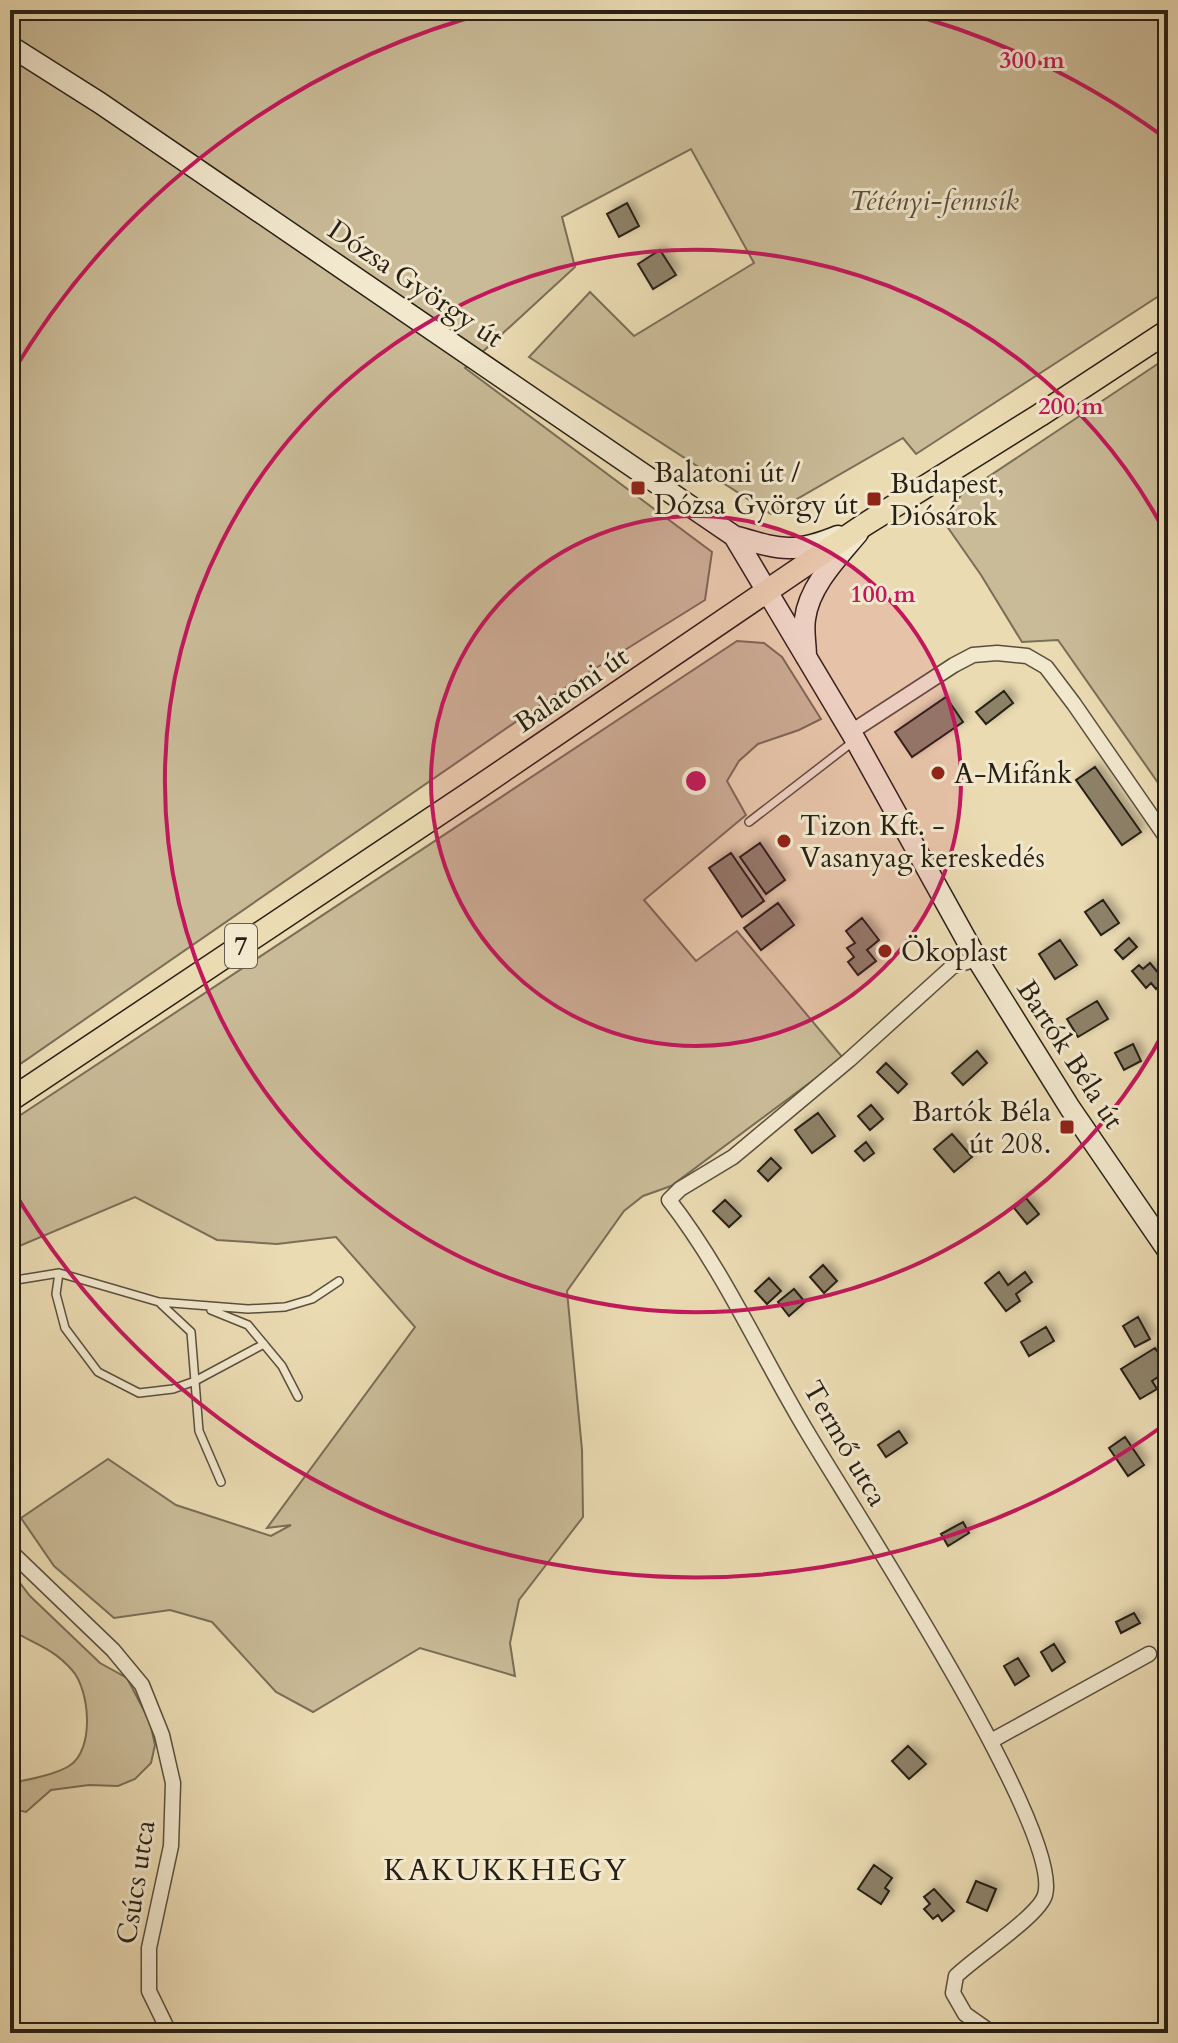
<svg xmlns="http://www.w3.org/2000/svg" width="1178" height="2043" font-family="Cardo,serif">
<defs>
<filter id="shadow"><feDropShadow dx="5" dy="-5" stdDeviation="4" flood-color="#0004"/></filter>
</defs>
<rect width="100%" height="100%" fill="#ebdbb3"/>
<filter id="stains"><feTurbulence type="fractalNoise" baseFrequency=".0025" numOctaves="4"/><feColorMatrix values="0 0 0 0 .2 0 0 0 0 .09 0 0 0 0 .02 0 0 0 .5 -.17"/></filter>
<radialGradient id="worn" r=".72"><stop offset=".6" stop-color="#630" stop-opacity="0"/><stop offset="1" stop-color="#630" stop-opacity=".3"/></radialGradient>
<path fill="#cabb98" stroke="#796e57" stroke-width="2" d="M10 10H1168V290L916 454 903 438 771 514 529 357 590 292 634 336 754 263 691 149 562 217 575 267 465 368 712 552 705 600 572 683 10 1071Z
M1168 357V797L1058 640 1022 642 981 575 944 522 961 495Z
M737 641 764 643 782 657 821 719 799 730 758 744 739 761 727 781 746 815 644 900 696 961 737 931 843 1058 671 1186 643 1196 624 1211 567 1291 582 1450 583 1517 519 1600 510 1643 515 1676 420 1648 313 1712 276 1692 212 1622 170 1610 114 1618 54 1566 21 1518 108 1459 176 1505 271 1536 291 1525 267 1528 415 1327 336 1237 277 1244 217 1240 135 1197 10 1250V1122Z
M10 1570 30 1596 100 1663 127 1678 150 1722 155 1745 151 1763 135 1779 118 1786 89 1785 51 1790 26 1812 17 1810 14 1795 21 1781C36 1778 56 1774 69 1766 95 1750 90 1690 72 1670 52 1647 33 1644 10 1629Z"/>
<path fill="#8d8168" stroke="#282016" stroke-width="2" filter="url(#shadow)" d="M627 203 639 226 619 237 607 214Z
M660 250 676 275 653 289 638 264Z
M1004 691 1013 703 986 724 976 712Z
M946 697 963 722 912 757 895 732Z
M1095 767 1141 832 1122 845 1076 780Z
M760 843 785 880 766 894 740 857Z
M731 853 764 901 742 917 709 868Z
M1103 900 1119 923 1101 935 1085 912Z
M778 903 794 925 761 950 744 928Z
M862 918 879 940 867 950 876 961 858 975 848 962 854 957 847 948 855 943 846 931Z
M1129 938 1137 947 1123 959 1115 950Z
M1060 940 1077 965 1055 979 1039 954Z
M1150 963 1165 981 1156 989 1151 983 1146 988 1132 971 1139 965 1143 969Z
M1097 1001 1108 1019 1078 1037 1067 1019Z
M1133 1044 1141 1061 1124 1070 1115 1053Z
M977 1051 987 1063 963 1085 952 1073Z
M886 1063 907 1084 898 1093 877 1072Z
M871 1105 883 1119 870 1130 858 1116Z
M818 1113 835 1136 812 1153 795 1130Z
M952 1134 972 1157 954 1172 934 1149Z
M866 1142 874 1153 864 1161 855 1151Z
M771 1158 781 1168 768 1181 758 1171Z
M1026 1198 1039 1214 1027 1224 1014 1208Z
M725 1200 741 1216 729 1227 713 1211Z
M823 1265 837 1281 824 1293 810 1277Z
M999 1272 1008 1285 1025 1272 1032 1282 1016 1294 1020 1301 1006 1311 985 1283Z
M769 1278 781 1291 767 1304 755 1291Z
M794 1289 805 1302 789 1316 778 1302Z
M1138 1317 1150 1339 1135 1347 1123 1326Z
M1046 1327 1054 1341 1029 1356 1021 1342Z
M1155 1348 1163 1360 1168 1357V1370L1152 1381 1157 1389 1140 1399 1121 1369Z
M899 1431 907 1443 886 1457 878 1445Z
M1125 1437 1144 1465 1128 1476 1109 1448Z
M963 1522 969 1533 948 1546 941 1534Z
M1134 1613 1140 1623 1121 1633 1116 1622Z
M1054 1644 1065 1662 1052 1671 1041 1652Z
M1018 1658 1029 1676 1015 1685 1004 1666Z
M908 1746 926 1764 909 1779 892 1761Z
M874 1865 892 1878 885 1888 889 1891 881 1904 858 1889Z
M976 1881 996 1889 987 1911 967 1902Z
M934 1889 954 1911 942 1921 938 1915 933 1919 924 1909 930 1904 924 1897Z"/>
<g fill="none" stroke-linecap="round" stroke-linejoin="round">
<g stroke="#594f3d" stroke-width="10">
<path id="lane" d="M749 822 854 741
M59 1273 56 1294 65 1328 98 1372 139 1393 173 1389 195 1381 264 1344
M10 1281 59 1273 159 1302 248 1309 285 1307 312 1299 339 1281
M161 1304 191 1332 199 1431 221 1482
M211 1310 248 1325 282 1366 298 1397"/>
</g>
<g stroke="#594f3d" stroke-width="17">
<path id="street" d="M851 732 954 665 973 655 997 653 1027 656 1046 667 1074 704 1168 840
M977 959 953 966 849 1060 733 1157 680 1189 669 1200C724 1271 760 1353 806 1430 848 1502 1064 1830 1045 1895 1039 1916 975 1957 956 1976L953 1993 965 2014 992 2033
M10 1551 113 1650 142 1685 162 1735 173 1783 171 1846 149 1948V1991L167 2028 172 2033
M991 1741 1149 1654
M10 2028 29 2033"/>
</g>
<g stroke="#282016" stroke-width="23">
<path id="secondary" d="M10 46 100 103 734 536 851 732 977 959 1070 1108 1168 1251
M734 536C779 549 792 555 838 536
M806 657C806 644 803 631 805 619 809 586 838 557 858 533"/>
</g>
<g stroke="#282016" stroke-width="25">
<path id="primary" d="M10 1100 473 791 864 525 1040 415 1168 331"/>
</g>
<use href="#lane" stroke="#f2e8ce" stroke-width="7"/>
<use href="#street" stroke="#f2e8ce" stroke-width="14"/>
<use href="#secondary" stroke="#f2e8ce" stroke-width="20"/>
<use href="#primary" stroke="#ebdbb3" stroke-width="22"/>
</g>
<circle cx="696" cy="781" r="265" fill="#c2185b" fill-opacity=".12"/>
<g fill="none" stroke="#c2185b" stroke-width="4">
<circle cx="696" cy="781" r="265"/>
<path d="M1167 1026A531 531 0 1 1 1167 536"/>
<path d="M1164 1425A796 796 0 0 1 10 1185M10 377A796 796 0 0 1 497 10M895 10A796 796 0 0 1 1164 137"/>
</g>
<g fill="#8f2418" stroke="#f2e8ce" stroke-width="3">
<rect x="630" y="480" width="16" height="16" rx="4"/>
<rect x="866" y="491" width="16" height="16" rx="4"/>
<circle cx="938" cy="773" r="8"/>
<circle cx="784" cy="841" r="8"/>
<circle cx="885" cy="951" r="8"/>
<rect x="1059" y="1119" width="16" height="16" rx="4"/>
</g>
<g text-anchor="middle" stroke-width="6" stroke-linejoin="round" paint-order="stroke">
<rect fill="#f2e8ce" stroke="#655c4d" stroke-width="2" x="225" y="924" width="32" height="44" rx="6"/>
<g font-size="26" font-weight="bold" fill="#282016">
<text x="241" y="955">7</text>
</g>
<g font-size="28" font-style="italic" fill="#594e3d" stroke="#f2e8ce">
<text x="934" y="210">Tétényi-fennsík</text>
</g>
<g font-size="28" fill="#282016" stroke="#f2e8ce">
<text transform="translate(416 283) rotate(34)" y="10">Dózsa György út</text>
<text transform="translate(571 689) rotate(-34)" y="10">Balatoni út</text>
<text transform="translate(1071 1054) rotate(57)" y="10">Bartók Béla út</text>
<text transform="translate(846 1443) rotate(60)" y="10">Termő utca</text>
<text transform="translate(135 1882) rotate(-81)" y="10">Csúcs utca</text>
</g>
<g font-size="28" fill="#282016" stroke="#f2e8ce" text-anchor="start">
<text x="654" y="482">Balatoni út /<tspan x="654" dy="32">Dózsa György út</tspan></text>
<text x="890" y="493">Budapest,<tspan x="890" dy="32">Diósárok</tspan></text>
<text x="954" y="783">A-Mifánk</text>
<text x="800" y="835">Tizon Kft. -<tspan x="800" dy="32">Vasanyag kereskedés</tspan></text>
<text x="901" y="961">Ökoplast</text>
<text x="1051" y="1121" text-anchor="end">Bartók Béla<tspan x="1051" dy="32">út 208.</tspan></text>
</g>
<g font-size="30" letter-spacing="2" fill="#282016" stroke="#f2e8ce">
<text x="506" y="1880">KAKUKKHEGY</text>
</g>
</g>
<circle cx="696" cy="781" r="12" fill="#c2185b" stroke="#f2e8ce" stroke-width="4"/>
<g font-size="24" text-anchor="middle" font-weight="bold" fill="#c2185b" stroke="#f2e8ce" stroke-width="6" stroke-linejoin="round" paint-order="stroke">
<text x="1032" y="68">300 m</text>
<text x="1071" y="414">200 m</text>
<text x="883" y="602">100 m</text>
</g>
<rect width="1178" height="2043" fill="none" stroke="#ebdbb3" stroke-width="40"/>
<rect x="12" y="12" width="1154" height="2019" fill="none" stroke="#282016" stroke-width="4"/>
<rect x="20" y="20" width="1138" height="2003" fill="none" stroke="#282016" stroke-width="2"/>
<rect width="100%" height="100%" filter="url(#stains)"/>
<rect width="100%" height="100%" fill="url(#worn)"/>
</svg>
